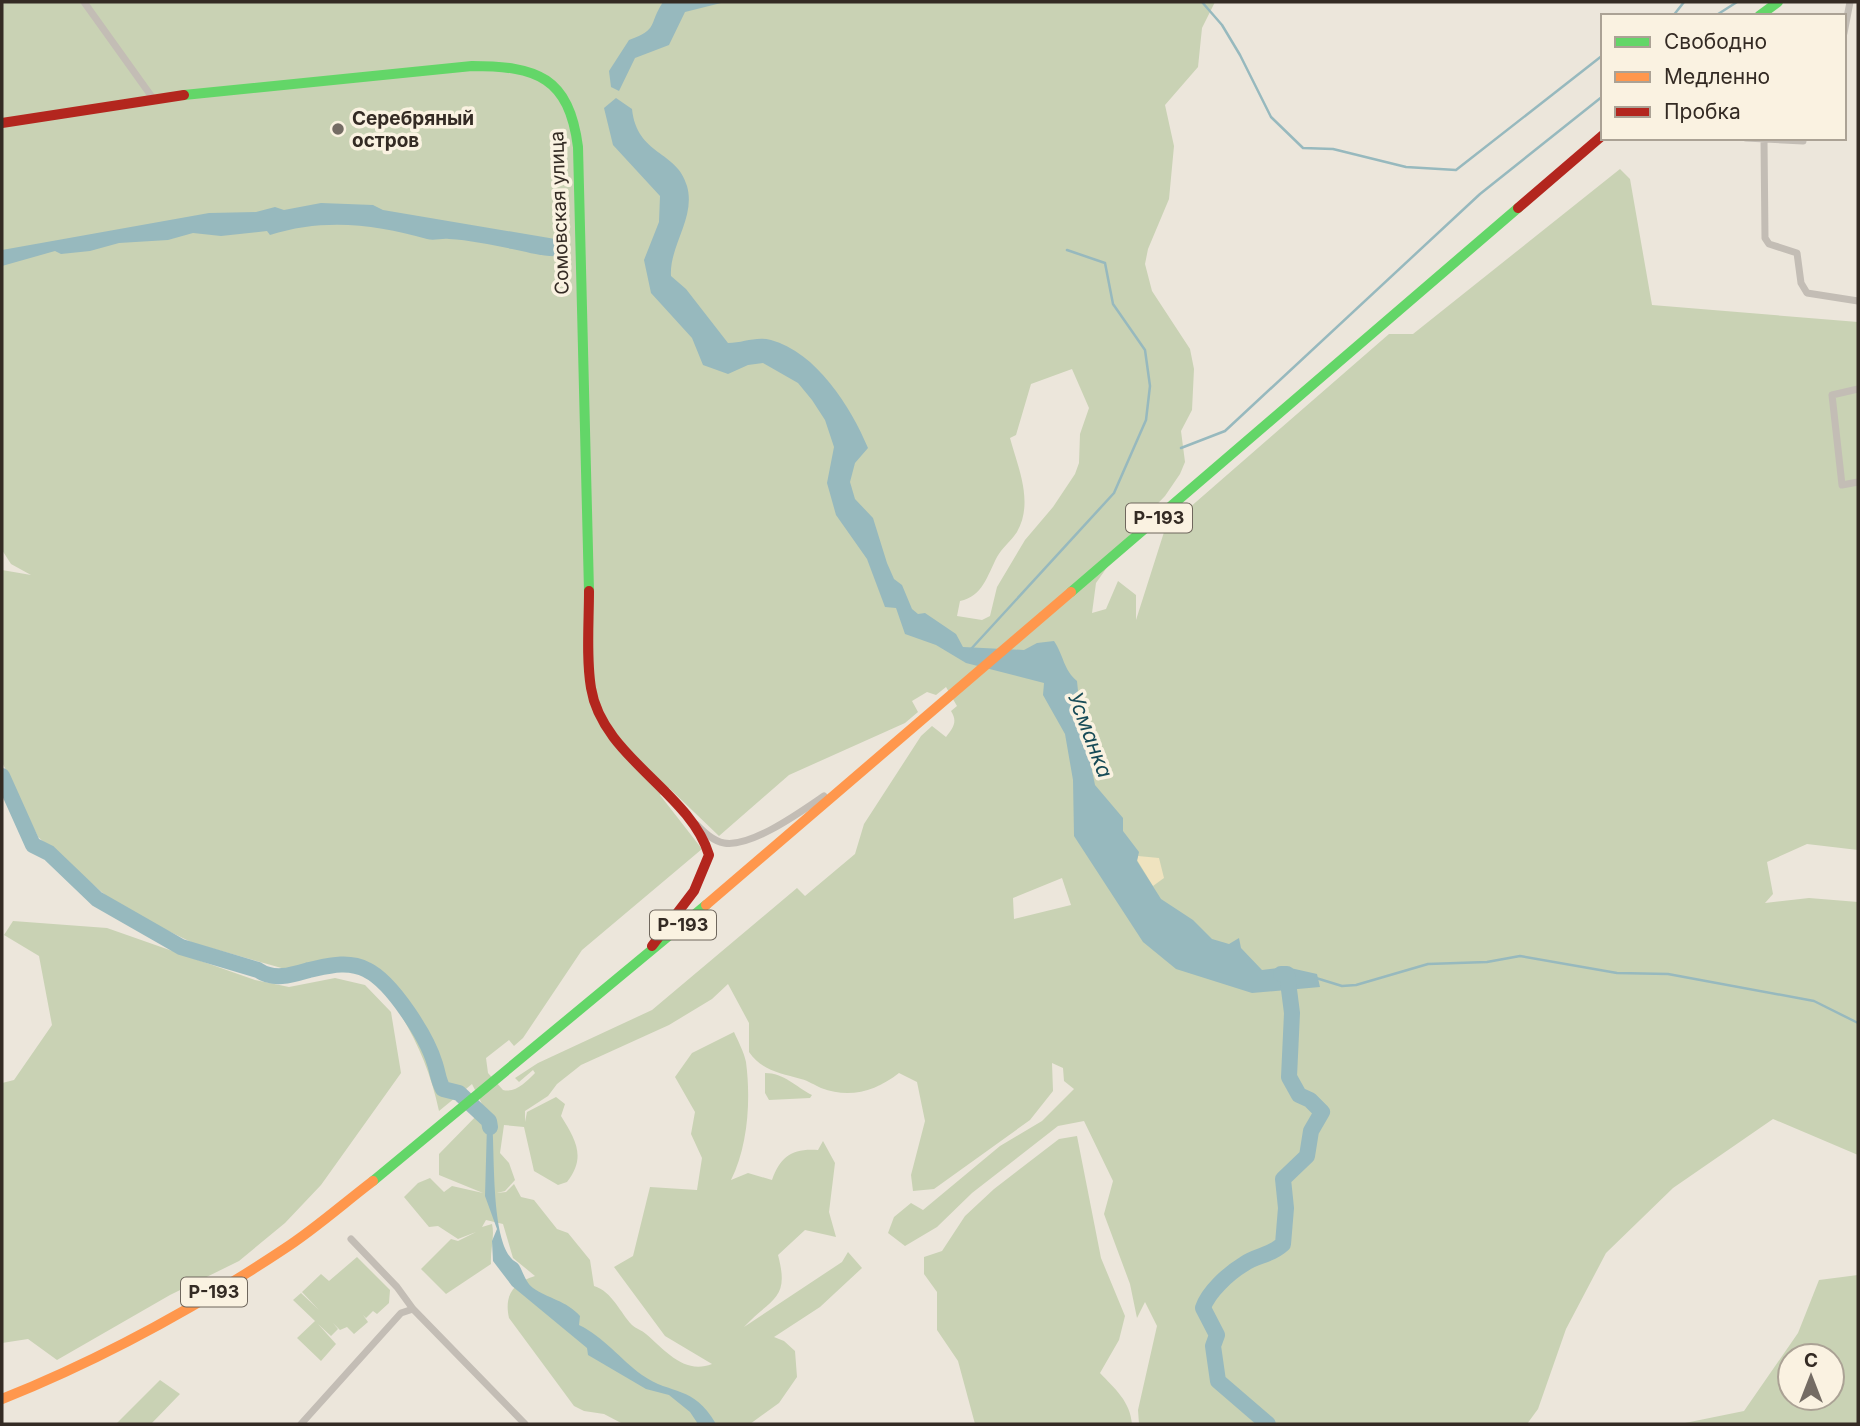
<svg xmlns="http://www.w3.org/2000/svg" width="1860" height="1426" font-family="Inter,sans-serif">
<rect width="100%" height="100%" fill="#ece6db"/>
<path fill="#c9d2b4" fill-rule="evenodd" d="M2 2H1215L1202 28 1198 67 1165 105 1174 146 1169 199 1148 249 1145 264 1152 291 1190 349 1194 369 1192 410 1181 431 1185 462 1180 474 1165 496 1136 526 1096 583 1092 613 1106 609 1118 581 1136 595V620L1165 529 1389 334H1413L1620 169 1630 179 1652 305 1858 322V850L1807 844 1767 862 1773 894 1765 903 1809 898 1858 902V1155L1773 1119 1673 1188 1606 1253 1566 1329 1538 1409 1527 1424H1139L1138 1410 1157 1326 1145 1302 1137 1318 1130 1284 1104 1214 1113 1181 1084 1121 1058 1126 972 1193 937 1227 905 1246 888 1233 894 1217 911 1203 923 1210 1000 1146 1042 1121 1074 1089 1064 1081 1063 1068 1052 1063 1053 1091 1030 1120 934 1189 913 1191 911 1175 925 1121 917 1082 899 1073C876 1091 850 1099 821 1088 814 1085 809 1081 801 1079 780 1073 762 1071 749 1052V1023L728 984 712 999 669 1025 581 1065 557 1084 548 1096 525 1111V1122L527 1112 556 1097 565 1104 561 1116C575 1139 587 1157 567 1182L558 1185 534 1171 524 1127 504 1125 500 1153 509 1163 515 1180 505 1191 497 1193 506 1192 514 1184 521 1197 534 1200 557 1229 568 1233 590 1260 594 1286C612 1291 621 1314 632 1325 636 1329 642 1330 646 1334 665 1350 684 1375 712 1364L665 1336 614 1267 633 1256 650 1187 697 1190 702 1158 691 1134 695 1112 675 1077 692 1053 734 1032C738 1041 744 1052 746 1062 751 1100 748 1146 731 1180L748 1173 772 1180C780 1157 792 1148 818 1150L823 1141 835 1163 829 1212 836 1237 805 1230 778 1255C790 1300 772 1297 744 1327L842 1262 848 1252 862 1268 820 1307 774 1337 784 1341 795 1351 797 1377 779 1403 750 1424H623L604 1414 584 1411 574 1406 509 1318C504 1295 513 1283 535 1276L513 1258 503 1224 486 1220 482 1227 492 1224C495 1236 490 1251 491 1264L446 1294 421 1269 451 1239 458 1241 476 1232 458 1239 438 1226 429 1227 404 1197 418 1183 430 1178 444 1192 452 1186 483 1193 439 1175V1154L484 1108 472 1084 439 1111C427 1054 402 1012 368 966L343 960 285 969 193 943 119 907 38 837 2 762V570L31 575 11 564 2 550ZM1072 369 1089 408 1080 434 1079 463 1075 474 1053 507 1025 540 997 587 990 616 982 620 957 616 960 601C983 596 987 576 997 557 1002 548 1011 541 1017 532 1034 502 1018 468 1010 438L1016 435 1031 384ZM946 687 957 706 951 711C958 722 953 728 946 737L932 726 921 736 864 824 855 854 805 896 797 888 652 1010 538 1063 515 1078 519 1082 533 1070 535 1073C526 1082 516 1093 503 1090L488 1073 486 1058 509 1040 514 1046 523 1038 582 950 702 849 660 795 669 788 719 836 789 775 905 723 918 712 912 701 927 692 936 695ZM1062 878 1071 905 1014 919 1013 898Z
M13 921 107 928 255 980 289 987 335 978 365 985 391 1012 401 1073 321 1185 285 1223 239 1261 170 1295 57 1360 28 1339 2 1343V1083L14 1080 52 1025 39 956 4 935Z
M765 1073C784 1073 796 1087 812 1095L810 1098 769 1100 765 1093Z
M1077 1136 1101 1258 1125 1316 1119 1340 1100 1373C1115 1389 1130 1401 1132 1424H975L958 1361 937 1330V1292L924 1274V1257L942 1251 965 1216 994 1189 1059 1139Z
M357 1257 390 1290 389 1303 377 1314 373 1311 366 1318 363 1315 368 1322 354 1334 347 1327 340 1330 333 1323 338 1329 331 1336 318 1324 336 1344 321 1361 297 1338 315 1321 293 1300 301 1293 319 1310 302 1292 321 1274 329 1281Z
M1858 1275V1424H1680L1744 1411 1798 1333 1819 1280ZM1790 1356H1832V1398H1790Z
M160 1380 180 1394 151 1424H116Z"/>
<path fill="#efe3bf" d="M1138 856 1159 858 1164 878 1153 886 1137 860Z"/>
<path fill="#97b9be" d="M663 2H725L685 12 669 45 635 58 619 91 611 87 609 71 629 40C659 29 648 25 663 2Z
M616 98 632 109C637 156 677 150 687 186 696 218 669 246 671 276L686 289 728 343C743 343 756 336 771 340 816 352 851 407 868 448L855 463 850 482 855 499 873 518 887 563 894 579 902 585 912 609 918 614 925 613 956 634 963 647 1024 650 1037 643 1054 641C1064 656 1063 669 1077 681L1080 711 1095 785 1123 818V831L1139 852 1137 861 1161 899 1193 920 1212 939 1229 944 1239 938 1241 948 1262 970 1286 967 1317 974 1320 987 1252 993 1176 969 1143 942 1074 836 1073 780 1065 734 1043 695 1044 683 966 663 936 645 905 634 896 608 885 607 867 559 836 515 827 483 834 447 825 420 812 400 798 383 763 363 748 365 728 374 703 365 692 338 651 293 644 260 659 222 660 196 613 145 604 108Z
M321 203 373 205 383 210 567 241 570 244 559 256C542 257 528 252 512 249 492 245 469 240 449 239 442 238 434 241 427 239 375 224 323 218 270 235L267 231 221 236 193 233 168 240 119 243 90 251 61 254 55 251 2 266V250L209 213 256 212 275 207 284 210Z
M480 1108 492 1120C495 1153 491 1235 511 1258 513 1261 517 1262 519 1265 523 1272 526 1283 533 1288 547 1298 567 1301 580 1316L579 1325C604 1337 620 1359 642 1375 672 1396 693 1384 716 1424H698L690 1412 669 1395 646 1389 588 1355 587 1348 512 1286 493 1261 492 1241 497 1229 485 1196 487 1125 474 1115Z"/>
<g fill="none" stroke-linecap="round" stroke-linejoin="round">
<path stroke="#97b9be" stroke-width="2.5" d="M1202 2 1222 25 1240 55 1271 117 1303 148 1333 149 1406 167 1456 170 1603 55
M1673 16 1684 2
M1715 16 1737 2
M1181 448 1225 431 1480 194 1603 96
M971 649 1114 493 1146 420 1150 386 1145 350 1113 304 1105 263 1067 250
M1316 978 1342 986 1356 985 1428 964 1487 962 1520 956 1617 973 1668 974 1814 1001 1858 1023"/>
<path stroke="#97b9be" stroke-width="16" d="M2 776 33 845 49 853 97 899 181 947 258 970C274 981 292 975 309 970 328 966 348 960 367 970 392 982 427 1037 435 1064 438 1073 438 1080 443 1089L459 1093 489 1121 490 1127
M1268 1424 1218 1381 1213 1346 1217 1335 1203 1308C1208 1292 1229 1273 1244 1264 1257 1255 1270 1256 1283 1244L1286 1208 1283 1179 1307 1156 1311 1131 1322 1112 1310 1100 1299 1095 1289 1077 1292 1013 1287 974H1281"/>
<path stroke="#c3bdb5" stroke-width="7" d="M84 2 152 97
M1844 33 1850 2
M1746 138 1803 141
M1764 140 1765 238 1769 244 1797 253 1801 283 1807 293 1858 301
M1858 389 1832 395 1842 485 1858 482
M697 825C704 832 713 841 724 843 751 848 802 811 824 796
M351 1239 397 1287 413 1309 525 1424
M301 1424 401 1313 413 1309"/>
<path stroke="#63d668" stroke-width="10" d="M1759 16 1778 2
M184 95 472 66C537 66 569 77 578 147L589 591
M1071 592 1518 208
M373 1181 706 905"/>
<path stroke="#ff974d" stroke-width="10" d="M706 905 1071 592
M2 1399C102 1359 195 1308 284 1249 315 1229 344 1203 373 1181"/>
<path stroke="#b3261e" stroke-width="10" d="M2 123 184 95
M1518 208 1603 135
M589 591C589 622 586 658 591 688 602 757 690 792 709 855L694 891 652 946"/>
</g>
<circle fill="#746c64" stroke="#faf2e1" stroke-width="2.5" cx="338" cy="129" r="7"/>
<g text-anchor="middle" stroke-width="7" stroke-linejoin="round" paint-order="stroke">
<g fill="#faf2e1" stroke="#6f675d" stroke-width="2">
<rect x="1126" y="503.5" width="66" height="29" rx="5"/>
<rect x="650" y="910.5" width="66" height="29" rx="5"/>
<rect x="181" y="1277.5" width="66" height="29" rx="5"/>
</g>
<g font-size="18" font-weight="bold" fill="#342b24">
<text x="1159" y="524">Р-193</text>
<text x="683" y="931">Р-193</text>
<text x="214" y="1298">Р-193</text>
</g>
<g font-size="19" font-weight="bold" fill="#342b24" stroke="#faf2e1" text-anchor="start">
<text x="352" y="125">Серебряный<tspan x="352" dy="22">остров</tspan></text>
</g>
<g font-size="19" fill="#342b24" stroke="#faf2e1">
<text transform="translate(559 213) rotate(-92)" y="7">Сомовская улица</text>
</g>
<g font-size="21" font-style="italic" fill="#174b57" stroke="#faf2e1">
<text transform="translate(1090 735) rotate(69)" y="7">Усманка</text>
</g>
</g>
<rect width="1860" height="1426" fill="none" stroke="#342b24" stroke-width="7"/>
<rect x="1601" y="14" width="245" height="126" fill="#faf2e1" stroke="#aba295" stroke-width="2"/>
<rect x="1615" y="37" width="35" height="10" fill="#63d668" stroke="#aba295" stroke-width="2"/>
<text x="1664" y="49" font-size="21" fill="#342b24">Свободно</text>
<rect x="1615" y="72" width="35" height="10" fill="#ff974d" stroke="#aba295" stroke-width="2"/>
<text x="1664" y="84" font-size="21" fill="#342b24">Медленно</text>
<rect x="1615" y="107" width="35" height="10" fill="#b3261e" stroke="#aba295" stroke-width="2"/>
<text x="1664" y="119" font-size="21" fill="#342b24">Пробка</text>
<g transform="translate(1811 1377)"><circle r="33" fill="#faf2e1" stroke="#aba295" stroke-width="2"/>
<path d="M0-5L12 26L0 18L-12 26Z" fill="#746c64"/>
<text y="-10" font-size="19" font-weight="bold" text-anchor="middle" fill="#342b24">С</text>
</g>
</svg>
